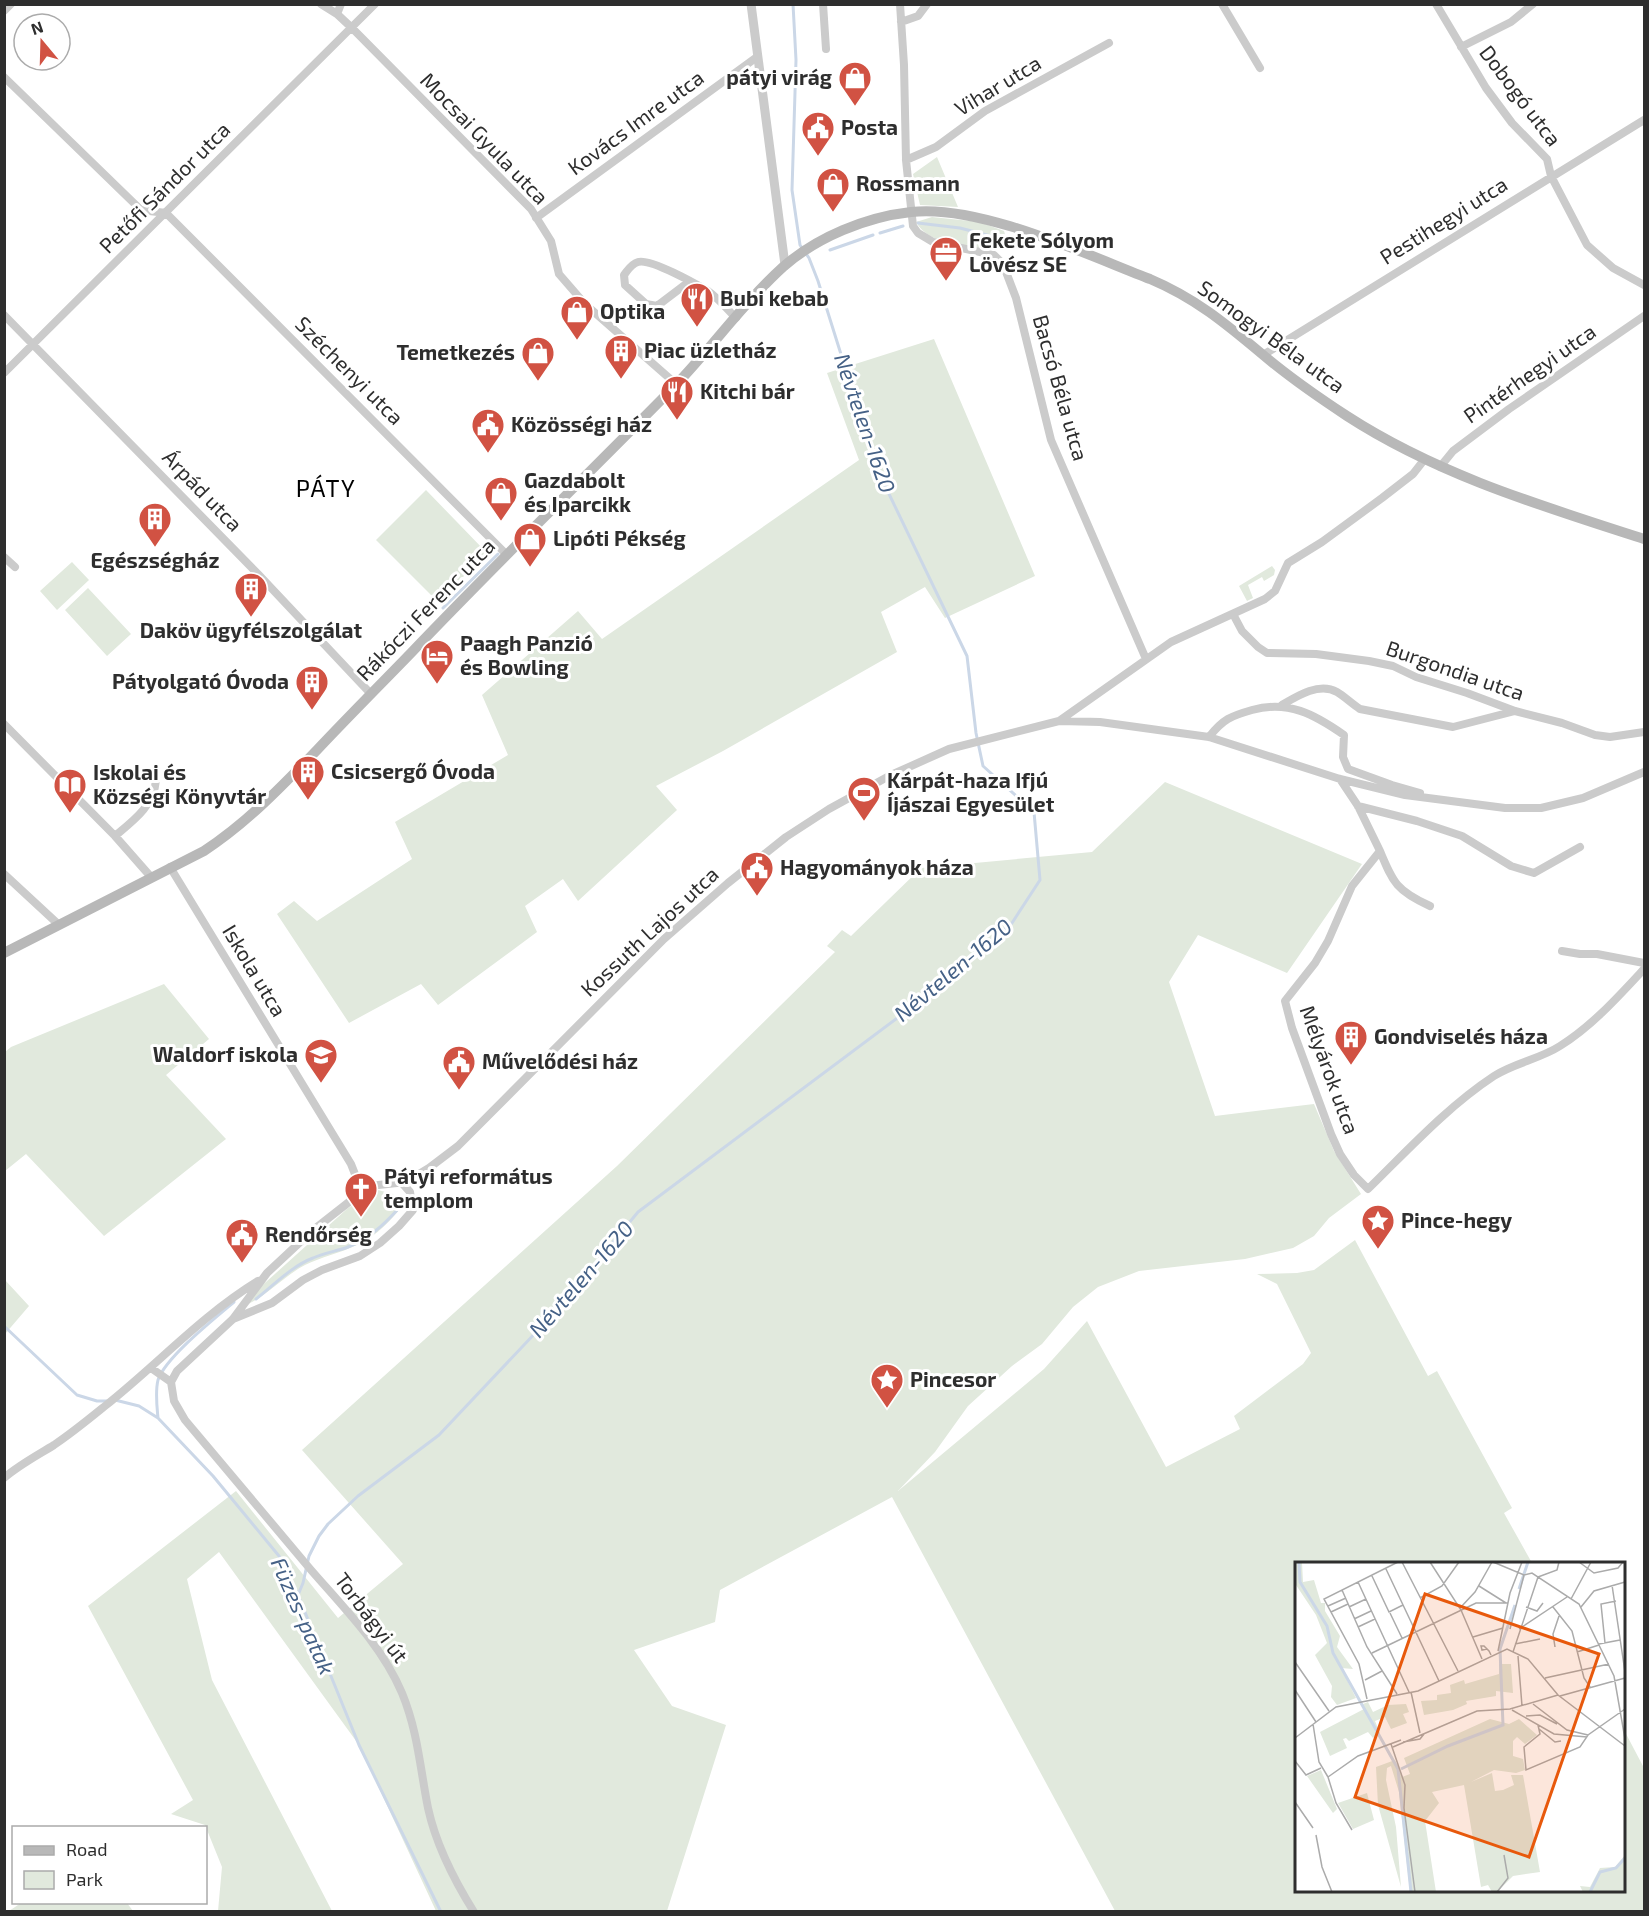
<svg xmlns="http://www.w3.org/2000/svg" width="1649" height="1916" font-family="'Exo 2',sans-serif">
<rect width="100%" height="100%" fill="#fff"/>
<path fill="#e1e9dd" d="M937 157 958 207 920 205 913 174Z
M932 217 980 222 1004 231 1007 241 996 250C972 246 930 247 916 222Z
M934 339 1035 576 945 618 925 587 881 612 897 652 723 751 656 786 677 810 578 901 563 879 525 906 537 932 438 1005 421 984 349 1023 277 914 294 901 317 921 412 859 395 822 508 755 482 695 578 611 602 639 859 460 827 373Z
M426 490 487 553 438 602 376 540Z
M72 562 89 580 57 610 40 591Z
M1272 566 1275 570 1274 575 1264 581 1262 577 1248 585 1253 598 1247 601 1239 586Z
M88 588 131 634 107 656 65 610Z
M1165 782 1362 864 1287 973 1198 935 1169 982 1215 1116 1314 1104 1334 1151 1361 1194 1329 1218 1314 1236 1293 1248 1245 1259 1139 1271 1098 1287 1073 1307 1042 1344 1012 1366 968 1406 935 1452 898 1491 1044 1369 1087 1321 1166 1467 1240 1429 1234 1416 1303 1364 1311 1353 1277 1284 1257 1274 1297 1273 1314 1270 1355 1240 1428 1376 1437 1371 1512 1508 1504 1513 1532 1563 1296 1564V1890H1624V1730L1644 1768V1911H1115L892 1497 720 1590 715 1622 634 1650 672 1706 726 1725 667 1911H436L359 1745 219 1552 187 1579 212 1680 332 1911H218L222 1867 205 1825 171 1814 193 1800 88 1606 236 1491 338 1618 403 1564 302 1450 617 1166 835 952 827 946 842 930 851 936 921 868 1092 852Z
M164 984 209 1039 166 1075 226 1139 104 1236 26 1154 5 1171V1052L11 1047Z
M378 1190 393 1194 405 1203C391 1220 377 1236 357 1245 340 1253 321 1257 305 1265 284 1276 269 1294 248 1304L245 1301 348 1208Z
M5 1280 29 1306 5 1334 4 1333Z
M21 1903H127L133 1911H9Z"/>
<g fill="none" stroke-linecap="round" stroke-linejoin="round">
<path stroke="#cbd7e7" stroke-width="3" d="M918 223 960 228 1006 240
M880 233 903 226
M830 250 873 235
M443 608 498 554
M256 1299C274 1285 292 1266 313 1258 324 1253 337 1251 348 1247 374 1237 391 1217 409 1197
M4 1326 77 1395 97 1401H109
M115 1400 139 1406 158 1418 213 1476 279 1556 298 1595 359 1745 441 1912
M158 1418C157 1407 155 1392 158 1380 165 1358 215 1318 234 1302
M298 1595 303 1583 309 1556 319 1536 328 1524 358 1496 439 1435 557 1310 638 1212 912 1007 1012 923 1040 880 1034 812 983 766 976 733 967 656 877 469 818 281 809 258 800 245 792 190 796 60 793 4"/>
<path stroke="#cbcbcb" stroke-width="8" d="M321 4 337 14 352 28 531 209 551 241 559 274 585 304 676 384
M823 4 826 49
M900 4 904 65 906 160 913 226 918 233 933 242 994 255 1003 264 1016 298 1051 440 1146 659
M1222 4 1260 68
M1436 4 1486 88 1512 123 1547 159 1551 176 1587 245 1613 268 1644 285
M4 11 11 4
M337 14 341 4
M901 22 918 16 927 4
M1461 47 1511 22 1533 4
M4 77 141 210 166 213 507 555
M906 160 936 147 985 111 1109 43
M536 218 757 57
M690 281 657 306 646 304 625 285 624 275C628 270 631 264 638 262 650 258 696 284 708 291 718 298 727 309 736 318
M4 315 259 575 371 694
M1263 355 1644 120
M4 373 375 4
M1440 467 1453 451 1509 409 1644 316
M4 557 15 567
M1233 614 1242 631 1258 647 1267 653 1316 654 1369 661 1393 666 1416 677 1467 693 1515 711 1562 723 1595 735 1610 737 1644 732
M1282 705C1297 696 1319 682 1337 692 1344 696 1352 704 1360 709L1453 727 1515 711
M1060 721 1100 722 1209 737 1340 779 1405 795 1505 808H1541L1583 798 1644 772
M4 724 115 836 151 877
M1209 737C1223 719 1231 716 1252 710 1288 700 1314 714 1344 735L1343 757 1348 769 1392 785 1420 793
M1340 779 1358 806 1380 851 1352 886 1328 941 1315 963 1285 1001 1292 1028 1331 1134 1340 1154 1354 1175 1368 1189C1408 1150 1447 1107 1494 1076 1514 1063 1540 1059 1560 1046 1592 1026 1618 997 1644 969
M1358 806 1417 821 1462 836 1511 866 1534 873 1580 847
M115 836C133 821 154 806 156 780
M1380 851C1393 883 1397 891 1430 906
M170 867 351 1164 360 1187
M4 874 58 924
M1562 951 1580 954H1597L1644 963
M233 1319 272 1303 303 1280 322 1270 360 1256 380 1243 399 1226 413 1210 410 1192 402 1183
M151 1368 171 1382
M171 1382 177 1371 233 1319 267 1273 312 1231 349 1202 360 1187 406 1182 429 1168 458 1146 664 939 728 883 786 837 829 809 891 775 949 749 1059 721 1171 642 1265 599 1275 591 1288 563 1322 542 1382 498 1413 474 1424 460
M171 1382 174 1401 185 1420C227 1470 269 1520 311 1570 344 1608 382 1646 402 1693 418 1732 420 1768 428 1808 436 1845 454 1880 474 1912
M4 1478C19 1465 38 1455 54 1445 72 1433 89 1419 105 1406 158 1364 201 1316 258 1281"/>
<path stroke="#cbcbcb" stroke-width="9" d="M751 4 785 265"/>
<path stroke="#b8b8b8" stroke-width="10" d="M4 953 204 851C247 823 282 786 317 750 348 717 380 685 411 653 495 565 582 480 668 393 708 353 741 305 783 267 817 237 866 217 911 212 979 204 1085 254 1150 279 1195 298 1225 323 1262 354 1289 377 1318 397 1347 416 1438 475 1542 506 1644 539"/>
</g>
<defs>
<g id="shop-pin" transform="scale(1.725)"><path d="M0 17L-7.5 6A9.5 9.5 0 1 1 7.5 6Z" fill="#d15243" stroke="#fff"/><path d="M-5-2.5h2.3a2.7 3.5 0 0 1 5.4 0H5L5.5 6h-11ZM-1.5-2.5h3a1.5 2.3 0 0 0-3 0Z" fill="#fff"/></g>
<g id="civic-pin" transform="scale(1.725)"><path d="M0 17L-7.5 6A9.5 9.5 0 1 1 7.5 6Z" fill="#d15243" stroke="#fff"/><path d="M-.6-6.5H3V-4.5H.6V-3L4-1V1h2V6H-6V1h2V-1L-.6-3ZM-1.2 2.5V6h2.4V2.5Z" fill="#fff"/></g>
<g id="office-pin" transform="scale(1.725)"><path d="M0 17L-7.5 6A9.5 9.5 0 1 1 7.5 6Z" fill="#d15243" stroke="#fff"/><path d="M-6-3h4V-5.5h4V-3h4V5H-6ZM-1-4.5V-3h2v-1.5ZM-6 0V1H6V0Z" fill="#fff"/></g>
<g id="restaurant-pin" transform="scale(1.725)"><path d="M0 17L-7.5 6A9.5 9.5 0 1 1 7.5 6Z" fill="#d15243" stroke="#fff"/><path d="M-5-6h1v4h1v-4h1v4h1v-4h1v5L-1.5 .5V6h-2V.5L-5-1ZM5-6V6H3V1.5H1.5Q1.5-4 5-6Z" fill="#fff"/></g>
<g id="building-pin" transform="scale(1.725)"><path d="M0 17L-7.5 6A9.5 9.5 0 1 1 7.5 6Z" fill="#d15243" stroke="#fff"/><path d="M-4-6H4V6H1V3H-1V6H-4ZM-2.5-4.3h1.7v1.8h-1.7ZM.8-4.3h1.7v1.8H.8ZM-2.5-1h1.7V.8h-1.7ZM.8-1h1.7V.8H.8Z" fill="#fff"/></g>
<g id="hotel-pin" transform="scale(1.725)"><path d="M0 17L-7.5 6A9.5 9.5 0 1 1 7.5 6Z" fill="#d15243" stroke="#fff"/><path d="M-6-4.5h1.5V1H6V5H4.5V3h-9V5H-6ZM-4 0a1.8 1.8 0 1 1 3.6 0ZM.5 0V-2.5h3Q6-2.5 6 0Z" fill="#fff"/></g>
<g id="library-pin" transform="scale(1.725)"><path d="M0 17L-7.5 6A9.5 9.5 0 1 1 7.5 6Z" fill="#d15243" stroke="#fff"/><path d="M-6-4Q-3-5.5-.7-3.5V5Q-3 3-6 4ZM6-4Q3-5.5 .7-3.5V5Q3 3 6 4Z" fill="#fff"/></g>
<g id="stadium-pin" transform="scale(1.725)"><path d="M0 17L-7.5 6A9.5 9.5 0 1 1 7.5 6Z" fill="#d15243" stroke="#fff"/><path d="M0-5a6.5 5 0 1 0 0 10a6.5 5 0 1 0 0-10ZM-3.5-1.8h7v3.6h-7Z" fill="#fff"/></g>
<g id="school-pin" transform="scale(1.725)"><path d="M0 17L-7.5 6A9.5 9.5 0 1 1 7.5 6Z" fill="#d15243" stroke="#fff"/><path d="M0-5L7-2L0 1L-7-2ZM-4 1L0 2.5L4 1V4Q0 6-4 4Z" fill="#fff"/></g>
<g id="church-pin" transform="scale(1.725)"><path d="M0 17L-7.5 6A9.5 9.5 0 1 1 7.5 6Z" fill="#d15243" stroke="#fff"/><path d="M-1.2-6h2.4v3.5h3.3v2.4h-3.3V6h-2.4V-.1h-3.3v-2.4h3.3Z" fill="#fff"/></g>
<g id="sight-pin" transform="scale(1.725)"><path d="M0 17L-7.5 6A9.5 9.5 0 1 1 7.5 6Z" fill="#d15243" stroke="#fff"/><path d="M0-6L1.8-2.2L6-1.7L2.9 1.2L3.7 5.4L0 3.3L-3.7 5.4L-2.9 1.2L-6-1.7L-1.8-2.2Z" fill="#fff"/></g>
</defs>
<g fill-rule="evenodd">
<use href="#shop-pin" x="855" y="78"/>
<use href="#civic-pin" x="818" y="128"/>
<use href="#shop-pin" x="833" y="184"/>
<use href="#office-pin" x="946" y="253"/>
<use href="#restaurant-pin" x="697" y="299"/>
<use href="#shop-pin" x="577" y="312"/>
<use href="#building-pin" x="621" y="351"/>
<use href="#shop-pin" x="538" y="353"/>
<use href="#restaurant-pin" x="677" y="392"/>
<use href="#civic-pin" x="488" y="425"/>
<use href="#shop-pin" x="501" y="493"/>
<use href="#building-pin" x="155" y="519"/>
<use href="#shop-pin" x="530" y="539"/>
<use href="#building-pin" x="251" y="589"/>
<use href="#hotel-pin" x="437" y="656"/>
<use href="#building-pin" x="312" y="682"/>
<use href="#building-pin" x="308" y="772"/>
<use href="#library-pin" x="70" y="785"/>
<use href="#stadium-pin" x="864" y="793"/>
<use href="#civic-pin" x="757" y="868"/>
<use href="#building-pin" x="1351" y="1037"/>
<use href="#school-pin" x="321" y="1055"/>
<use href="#civic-pin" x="459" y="1062"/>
<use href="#church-pin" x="361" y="1189"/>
<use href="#sight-pin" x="1378" y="1221"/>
<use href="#civic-pin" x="242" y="1235"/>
<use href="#sight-pin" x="887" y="1380"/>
</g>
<g text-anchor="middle" stroke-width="6" stroke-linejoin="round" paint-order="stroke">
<g font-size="21" font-weight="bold" fill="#2e2e2e" stroke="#fff" text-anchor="start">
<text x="832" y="85" text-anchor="end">pátyi virág</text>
<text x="841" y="135">Posta</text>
<text x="856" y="191">Rossmann</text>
<text x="969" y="248">Fekete Sólyom<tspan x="969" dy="24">Lövész SE</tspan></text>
<text x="720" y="306">Bubi kebab</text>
<text x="600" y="319">Optika</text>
<text x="644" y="358">Piac üzletház</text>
<text x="515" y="360" text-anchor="end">Temetkezés</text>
<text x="700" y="399">Kitchi bár</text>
<text x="511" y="432">Közösségi ház</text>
<text x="524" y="488">Gazdabolt<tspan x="524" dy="24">és Iparcikk</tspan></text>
<text x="553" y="546">Lipóti Pékség</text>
<text x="155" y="568" text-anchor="middle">Egészségház</text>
<text x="251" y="638" text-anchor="middle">Daköv ügyfélszolgálat</text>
<text x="460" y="651">Paagh Panzió<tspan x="460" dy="24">és Bowling</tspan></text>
<text x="289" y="689" text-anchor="end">Pátyolgató Óvoda</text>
<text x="331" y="779">Csicsergő Óvoda</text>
<text x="93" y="780">Iskolai és<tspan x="93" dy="24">Községi Könyvtár</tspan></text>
<text x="887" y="788">Kárpát-haza Ifjú<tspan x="887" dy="24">Íjászai Egyesület</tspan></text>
<text x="780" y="875">Hagyományok háza</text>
<text x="1374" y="1044">Gondviselés háza</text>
<text x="298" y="1062" text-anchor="end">Waldorf iskola</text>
<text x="482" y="1069">Művelődési ház</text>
<text x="384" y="1184">Pátyi református<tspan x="384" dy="24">templom</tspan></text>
<text x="1401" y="1228">Pince-hegy</text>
<text x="265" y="1242">Rendőrség</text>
<text x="910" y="1387">Pincesor</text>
</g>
<g font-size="21" fill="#2e2e2e" stroke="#fff">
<text transform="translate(998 86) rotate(-31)" y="7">Vihar utca</text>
<text transform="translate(1520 96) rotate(53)" y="7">Dobogó utca</text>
<text transform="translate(636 123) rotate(-36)" y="7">Kovács Imre utca</text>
<text transform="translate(484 139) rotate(46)" y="7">Mocsai Gyula utca</text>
<text transform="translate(165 188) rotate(-45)" y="7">Petőfi Sándor utca</text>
<text transform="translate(1444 221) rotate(-32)" y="7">Pestihegyi utca</text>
<text transform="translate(1271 337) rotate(36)" y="7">Somogyi Béla utca</text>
<text transform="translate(349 371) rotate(45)" y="7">Széchenyi utca</text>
<text transform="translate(1530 374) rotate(-35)" y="7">Pintérhegyi utca</text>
<text transform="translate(1060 388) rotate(74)" y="7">Bacsó Béla utca</text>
<text transform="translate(202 491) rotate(46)" y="7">Árpád utca</text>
<text transform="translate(426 610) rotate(-46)" y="7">Rákóczi Ferenc utca</text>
<text transform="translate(1455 671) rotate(19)" y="7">Burgondia utca</text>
<text transform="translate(650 932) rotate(-43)" y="7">Kossuth Lajos utca</text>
<text transform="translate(254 971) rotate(59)" y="7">Iskola utca</text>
<text transform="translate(1329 1070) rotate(70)" y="7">Mélyárok utca</text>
<text transform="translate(371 1618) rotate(53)" y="7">Torbágyi út</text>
</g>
<g font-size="22" font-style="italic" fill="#456186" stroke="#fff">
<text transform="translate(865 423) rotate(71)" y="8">Névtelen-1620</text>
<text transform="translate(953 970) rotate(-40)" y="8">Névtelen-1620</text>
<text transform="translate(581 1279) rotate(-49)" y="8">Névtelen-1620</text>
<text transform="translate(303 1616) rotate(66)" y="8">Füzes-patak</text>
</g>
<g font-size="24" letter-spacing="1.5" fill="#000" stroke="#fff">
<text x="326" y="497">PÁTY</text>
</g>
</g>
<g transform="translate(1295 1562)">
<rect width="330" height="330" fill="#fff"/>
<path d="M1 0H7L8 20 19 18 26 41H30V49L45 74 42 85 58 107 46 106 61 136 42 143 36 135 37 124 20 93 32 81 21 53 1 23ZM204 102H216L218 131 201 129V134L171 139 172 142 158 148 129 153 126 139 142 138V133L156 131 155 123 169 118 170 122 204 112ZM73 140 78 150 93 143 111 142 114 150 108 152 112 161 96 167 90 155 80 159 85 171 78 176 73 170 54 179 51 176 48 177 52 186 35 194 25 170 69 147 68 142ZM195 157 214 162 224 157 242 173 230 182 222 175 218 179V194L228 197 230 208 221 211 199 208 176 220 197 211 200 229 208 228 219 223 216 213H228L245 310 218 314 202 330H197L193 323 186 325 169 223 137 230 144 241 130 259 141 330H115L104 230 96 204 92 206 91 218 101 265 106 325 83 243 81 205 100 198 107 215 115 212 109 196ZM26 208 42 247 38 251 12 214ZM72 231 79 258 58 267 43 241ZM330 293V330H288L285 324 295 325 305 306 320 305Z" fill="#e1e9dd"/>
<path fill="none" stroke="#cbd7e7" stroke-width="3" d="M4 0 5 20 32 64 38 91 103 207 116 330M224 27 233 0M106 207 153 184 208 163 205 87 220 43M295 330 305 310 321 306 330 296"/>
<path fill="none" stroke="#ababab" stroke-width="1.5" d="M107 0 163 109M135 0 166 48 187 97M198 0 229 13 237 11 284 42 319 114 330 177M284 0 299 11 323 6 328 0M91 7 144 119M77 14 94 50 108 43M243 15 262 8 264 0M63 20 114 130M317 23 330 110M184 24 211 41M47 28 72 85 102 132M125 36 147 24 164 0M276 37 296 0M33 44 51 36M54 45 71 37M231 45 242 49 248 41M258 45 277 69 289 116 295 125M286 45 299 29 330 20M165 46 180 30 197 0M36 50 53 42M95 51 107 76M59 57 76 49M63 65 80 57M215 67 229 13M224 67 272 35M178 75 208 66M310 81 306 42 321 39M220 82 245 77M304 82 325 78M260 85 258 72 264 54M192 87 187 88 186 84H189L194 89 196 93M203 89 215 31 227 0M218 90 243 15M282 90 304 83M77 91 181 41H213M223 94 227 144M0 100 34 149M250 116 314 102M70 118 87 109M0 128 21 160M116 130 125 171M265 134 330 116M72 137 64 102 29 37 103 0M238 142 272 168 293 173M217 148 259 172 292 175M231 154 245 153 262 162M18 162 24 200 33 215M243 163 245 172 229 185 231 208 285 185 293 173 330 147M244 167 260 180 266 179M0 176 41 145 123 129 212 87 233 97 263 133 330 184M108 180 125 177 129 172M96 182 110 223 109 246 120 330M98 185 182 149 215 147 263 133M0 199 11 213 26 206M33 215 63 194 106 178M33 215 41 241 57 268M0 240 18 266M21 273 27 305 37 330M202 330 213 316 209 293"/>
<path fill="#e8590c" fill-opacity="0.15" stroke="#e8590c" stroke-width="3" d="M130 32 304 92 234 295 60 235Z"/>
<rect width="330" height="330" fill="none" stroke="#2e2e2e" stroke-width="3"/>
</g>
<rect width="1649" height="1916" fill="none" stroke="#2e2e2e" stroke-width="12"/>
<rect x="12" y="1826" width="195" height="78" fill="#ffffff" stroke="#ababab" stroke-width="1.5"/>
<rect x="24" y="1846" width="30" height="9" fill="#b8b8b8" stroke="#ababab" stroke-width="1.5"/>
<text x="66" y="1856" font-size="18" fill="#2e2e2e">Road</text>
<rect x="24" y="1871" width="30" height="18" fill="#e1e9dd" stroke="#ababab" stroke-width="1.5"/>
<text x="66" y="1886" font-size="18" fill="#2e2e2e">Park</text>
<g transform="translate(42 42) rotate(341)"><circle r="28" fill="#ffffff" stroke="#ababab" stroke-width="1.5"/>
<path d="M0-4.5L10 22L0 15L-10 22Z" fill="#d15243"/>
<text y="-9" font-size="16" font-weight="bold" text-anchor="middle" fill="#2e2e2e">N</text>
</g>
</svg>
